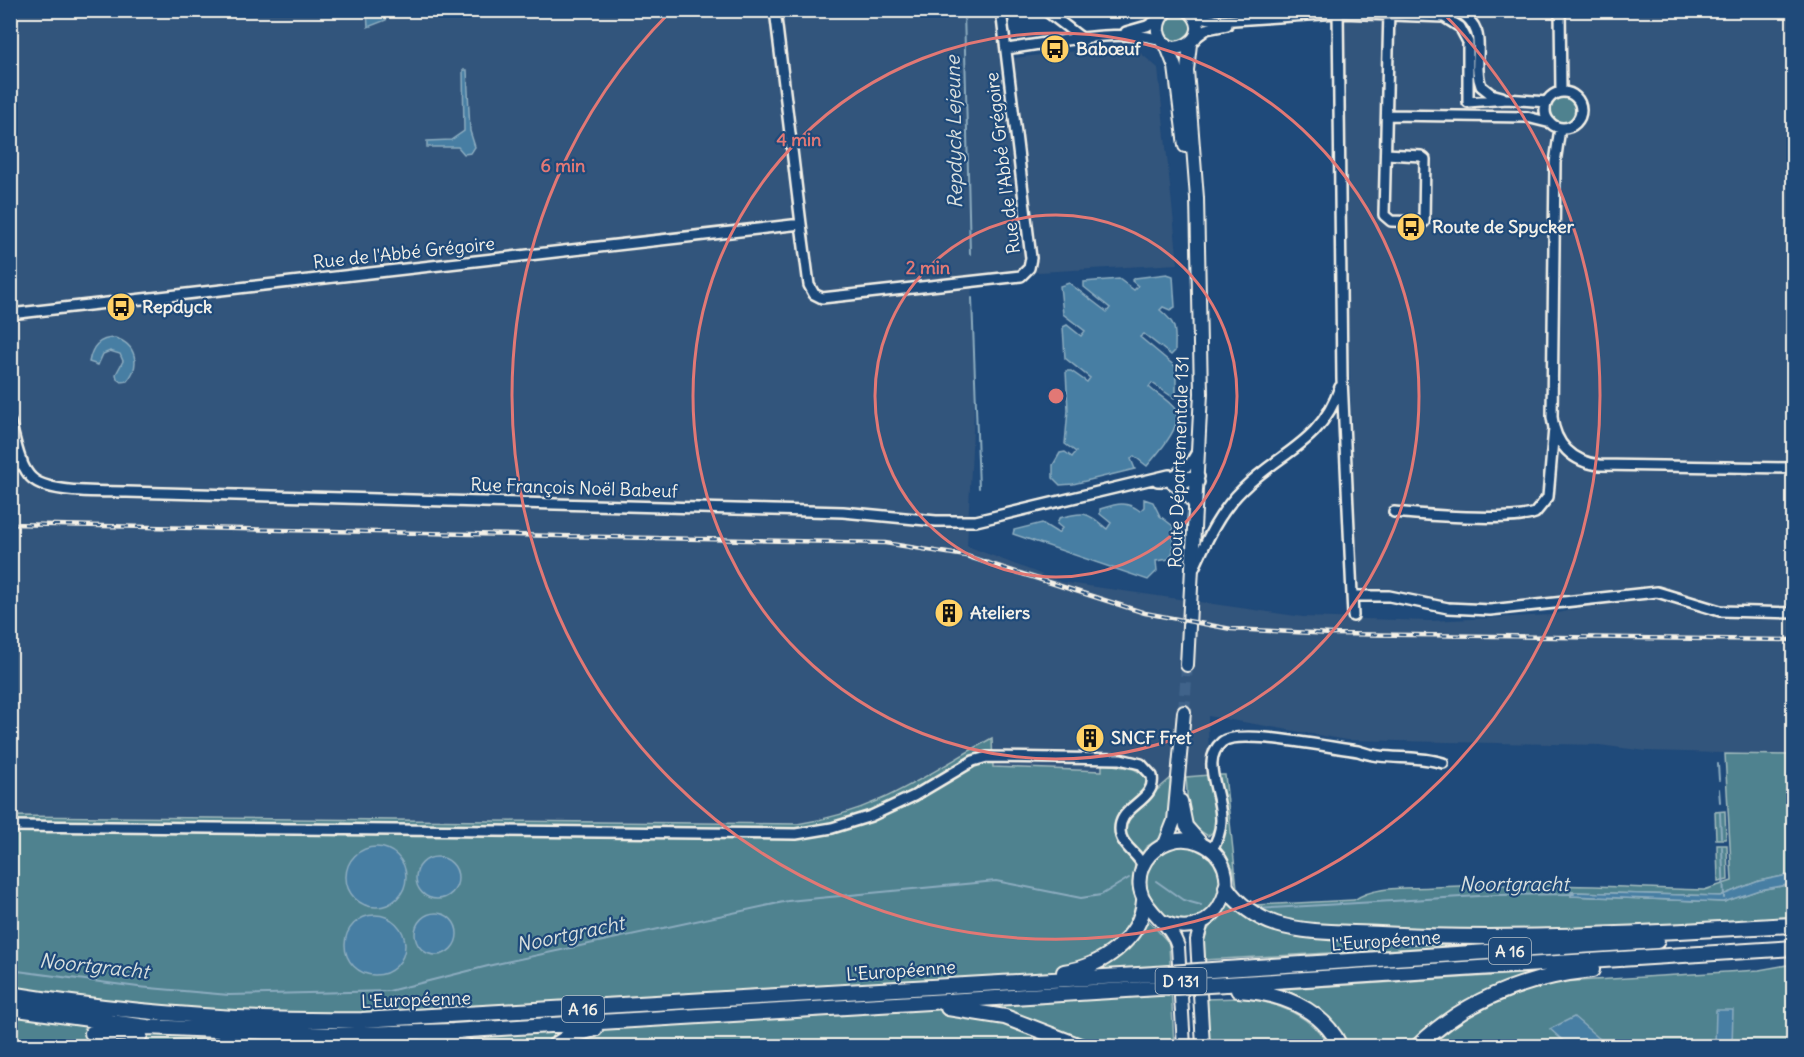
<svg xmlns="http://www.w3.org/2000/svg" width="1804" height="1057" font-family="Delius,sans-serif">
<rect width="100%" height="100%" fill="#1f4a7a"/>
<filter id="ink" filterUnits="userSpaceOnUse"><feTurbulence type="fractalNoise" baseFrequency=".0167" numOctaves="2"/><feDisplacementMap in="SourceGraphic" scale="12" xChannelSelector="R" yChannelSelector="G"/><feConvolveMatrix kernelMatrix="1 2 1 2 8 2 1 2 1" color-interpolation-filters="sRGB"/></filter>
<g filter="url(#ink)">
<path fill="#32547b" d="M1007 10 1013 58 1131 45 1158 68 1178 264 971 276 975 391 967 546 1061 582 1303 617 1430 621 1551 615 1654 589 1510 604 1460 605 1434 601 1399 590 1357 589 1343 169V11H1793V755L1646 751 1599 745 1347 740 1208 716 1209 775 1172 777 1156 791 1146 776 1134 769 1102 763V771L993 767 992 738 885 799 853 813 797 824 11 816V11Z"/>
<path fill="#4f828f" stroke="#a2babc" stroke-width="1.5" d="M1165 28a13 13 0 1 1 26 0a13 13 0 1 1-26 0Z
M1551 110a13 13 0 1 1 26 0a13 13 0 1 1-26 0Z
M992 738 993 767 1102 771V763L1134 769 1146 776V781L1156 791 1172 777 1169 820 1163 836 1146 847 1136 863 1132 885 1138 909 1169 943 1174 1046H11V816L797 824C877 812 924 776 992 738Z
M1725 754 1793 755V874L1759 881 1720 896 1572 892 1571 896 1724 902 1759 890 1793 884V916L1741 922 1490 932 1310 926 1279 920 1257 905 1354 900C1376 885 1407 889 1434 887 1524 882 1614 887 1704 890L1732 881Z
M1209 775C1213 791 1225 826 1208 836 1182 821 1189 804 1186 777Z
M1215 775H1225L1237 888 1233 868 1220 847C1227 821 1222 801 1215 775Z
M1725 811 1726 839H1716L1715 812Z
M1717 845H1727L1728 880 1718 882Z
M1145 883a38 38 0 1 1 76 0a38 38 0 1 1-76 0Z
M1228 902 1251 918 1277 929 1522 942 1204 960C1201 924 1212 930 1228 902Z
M1793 964V1046H1429L1473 1013 1507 996 1545 983 1759 970Z
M1535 973 1413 1046H1345L1268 990Z
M1241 998C1277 1002 1310 1014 1330 1046H1208L1205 999Z"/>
<path fill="#477ea3" stroke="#8cacbf" stroke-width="1.5" d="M367 11H388L389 13 386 20 368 27Z
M463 70H467L470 131 475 147 471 153 464 154 458 147H427V141L451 140 464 131Z
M1167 274 1173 276 1175 307 1170 310 1163 307 1160 310C1178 325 1175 329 1175 351L1171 355 1144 334 1140 337 1176 367V394L1174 398 1152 383 1149 387C1156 394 1169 400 1175 409 1185 425 1156 455 1147 466L1134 456 1131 459 1135 469 1073 484 1060 485 1053 478V465L1060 453 1065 452 1072 457 1076 452 1065 444 1068 410 1066 371H1071L1087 382 1090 378 1065 358 1063 327 1067 325 1081 336 1085 331 1063 314 1060 286 1069 283 1107 312 1110 308 1084 287V282L1119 279 1134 290 1138 286 1132 281 1135 278Z
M115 338C136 344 141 365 127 381L121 382 117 379 116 374 123 361 120 354 110 351 103 354 98 365 89 362C92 346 99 338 115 338Z
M1144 499 1153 502 1160 516 1173 526V551L1169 559 1156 561 1157 571 1148 580 1013 534 1014 530 1042 523 1058 533 1062 528 1057 524 1059 518C1086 511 1086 512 1107 529L1111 523 1100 514V509C1116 504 1126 500 1140 511L1144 507Z
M346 877a30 30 0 1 1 60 0a30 30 0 1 1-60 0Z
M416 878a21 21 0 1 1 42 0a21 21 0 1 1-42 0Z
M1793 874V884L1759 890 1724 902 1571 896V892L1720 896 1759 881Z
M415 934a21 21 0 1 1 42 0a21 21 0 1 1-42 0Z
M345 945a30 30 0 1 1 60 0a30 30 0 1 1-60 0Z
M1716 1010H1733L1732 1046H1715Z
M1574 1017 1608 1046H1569L1550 1029Z"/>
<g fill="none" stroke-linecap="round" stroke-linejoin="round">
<path stroke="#8cacbf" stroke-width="2" d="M964 10 970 254
M972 298 979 488
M1718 764 1719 780
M1719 789 1720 802
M1720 813 1721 837
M1722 847 1724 898
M1156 881 1183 900 1201 905
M1256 909 1496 895 1574 894
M10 970 138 987 229 995 389 991 492 965 788 901 996 881 1081 898 1101 895 1129 878"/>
<path stroke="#3f638a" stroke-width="12" stroke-dasharray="12 6" stroke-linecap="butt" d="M1184 712 1187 665"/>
<g stroke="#f4f1e8" stroke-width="14">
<path id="minor" d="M775 10 801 224
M1045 10 1084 40
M1338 10 1342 379 1353 616
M1457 10C1493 32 1470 57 1481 86L1491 94 1502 97
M1560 10 1561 92
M1193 15 1219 21 1338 13 1444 17 1460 27 1468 42V102L1507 99 1547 102
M1126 32 1147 26 1160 18
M1196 37 1207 29 1227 25
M1006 49C1045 44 1128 26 1163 41
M1545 110a18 18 0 1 1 36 0a18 18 0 1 1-36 0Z
M1387 115 1527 117 1551 123
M1560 128 1555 163 1552 417C1555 444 1572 462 1600 465L1794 468
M1386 154 1421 156 1425 159 1424 222 1391 221 1384 215 1389 10
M10 314 801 224 809 285 814 294 822 298 1021 276 1029 268 1031 258 1001 10
M10 422C15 438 18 461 29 475 44 495 103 491 127 492L843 512 936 521H976L1169 475 1199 477
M10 469 22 461
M1176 474 1189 465 1197 452
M1157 481 1199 482
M1170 482 1185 493 1196 508
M1394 512C1424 515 1510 522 1535 513L1548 497 1554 428
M1194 568C1207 539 1220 511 1243 489 1281 451 1321 444 1340 387
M1352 596H1389L1448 608 1490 610 1657 592 1720 611 1794 613
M10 826 796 834 832 828 871 816 914 796 973 761 987 757 1120 759 1141 764 1152 776C1157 803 1113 806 1121 836 1125 849 1139 854 1143 867
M1211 851C1225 829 1222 813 1216 789 1212 773 1207 754 1222 742 1239 728 1332 748 1358 751 1385 761 1415 754 1443 763"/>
</g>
<g stroke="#f4f1e8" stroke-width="16">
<path id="major" d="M1167 10C1161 16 1157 22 1158 31 1163 67 1221 37 1188 10
M1166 44 1175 67 1185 146
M1187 665 1201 393 1197 198 1187 70 1190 44
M1181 801 1186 826 1201 843
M1165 844 1174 821 1184 712
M1162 921C1218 949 1254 865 1199 843 1187 838 1174 839 1163 845 1154 850 1146 858 1142 868 1129 906 1169 916 1178 947L1184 1046
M1202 922 1197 940 1203 1046"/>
</g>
<g stroke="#f4f1e8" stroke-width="18">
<path id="highway" d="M1226 887C1237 904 1257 918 1276 924 1309 934 1346 932 1380 934 1518 942 1656 932 1794 925
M1226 969 1657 941
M1064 972C1100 967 1141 940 1144 901
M1226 984 1794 948
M1238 990C1278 992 1322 1008 1340 1046
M10 994C127 1013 243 1022 362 1020L1155 974
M10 1008 147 1027 331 1035 453 1031 1159 988
M948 1008 1005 1017 1080 1046
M92 1033 140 1035
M427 1039 466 1046
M554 1046 569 1036 595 1029
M1418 1046C1465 1000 1526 977 1592 970"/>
</g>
<use href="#minor" stroke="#1f4a7a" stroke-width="9"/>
<use href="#major" stroke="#1f4a7a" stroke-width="12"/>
<use href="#highway" stroke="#1f4a7a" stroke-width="14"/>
<g stroke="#f4f1e8" stroke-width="4.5">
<path id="rail" d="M10 524 885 543 966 556 1145 613 1231 629 1332 634 1794 640"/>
</g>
<use href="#rail" stroke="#1f4a7a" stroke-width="2" stroke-dasharray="7" stroke-linecap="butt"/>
<g stroke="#f4f1e8" stroke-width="18" stroke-linecap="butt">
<path id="highway-bridge" d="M1155 974 1226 969
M1159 988 1226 984"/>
</g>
<use href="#highway-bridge" stroke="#1f4a7a" stroke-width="14"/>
</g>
</g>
<g fill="none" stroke="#e27875" stroke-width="3">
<circle cx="1056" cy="396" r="181"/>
<circle cx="1056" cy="396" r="363"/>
<path d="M1441 11A544 544 0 1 1 671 11"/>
</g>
<defs>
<g id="bus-disc" transform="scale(1.5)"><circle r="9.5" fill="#ffd166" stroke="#1f4a7a"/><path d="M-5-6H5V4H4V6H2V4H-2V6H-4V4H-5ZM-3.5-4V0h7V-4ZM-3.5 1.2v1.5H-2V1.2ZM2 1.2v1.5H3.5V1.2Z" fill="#111"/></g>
<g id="building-disc" transform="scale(1.5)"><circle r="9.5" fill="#ffd166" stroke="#1f4a7a"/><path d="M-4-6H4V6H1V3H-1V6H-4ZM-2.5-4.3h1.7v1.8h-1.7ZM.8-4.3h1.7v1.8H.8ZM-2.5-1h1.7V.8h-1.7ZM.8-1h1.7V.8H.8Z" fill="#111"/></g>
</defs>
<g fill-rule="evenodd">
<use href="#bus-disc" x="1055" y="49"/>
<use href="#bus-disc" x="1411" y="227"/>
<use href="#bus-disc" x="121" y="307"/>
<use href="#building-disc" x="949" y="613"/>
<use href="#building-disc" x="1090" y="738"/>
</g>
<g text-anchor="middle" stroke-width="4.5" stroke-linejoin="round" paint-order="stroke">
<g fill="#1f4a7a" stroke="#b4bfc7" stroke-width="1.5">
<rect x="1489" y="938" width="42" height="26" rx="4.5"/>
<rect x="1155.5" y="968" width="51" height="26" rx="4.5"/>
<rect x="562" y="996" width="42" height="26" rx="4.5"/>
</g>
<g font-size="16" font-weight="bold" fill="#f4f1e8">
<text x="1510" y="957">A 16</text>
<text x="1181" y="987">D 131</text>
<text x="583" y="1015">A 16</text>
</g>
<g font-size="18" font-weight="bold" fill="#f4f1e8" stroke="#1f4a7a" text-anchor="start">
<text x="1076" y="55">Babœuf</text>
<text x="1432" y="233">Route de Spycker</text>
<text x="142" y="313">Repdyck</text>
<text x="970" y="619">Ateliers</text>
<text x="1111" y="744">SNCF Fret</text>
</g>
<g font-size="18" fill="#f4f1e8" stroke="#1f4a7a">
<text transform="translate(1003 163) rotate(-97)" y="6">Rue de l'Abbé Grégoire</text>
<text transform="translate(404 253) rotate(-6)" y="6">Rue de l'Abbé Grégoire</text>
<text transform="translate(1179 462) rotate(-88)" y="6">Route Départementale 131</text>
<text transform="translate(574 488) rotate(2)" y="6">Rue François Noël Babeuf</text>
<text transform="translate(1386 941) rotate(-4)" y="6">L'Européenne</text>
<text transform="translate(901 971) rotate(-4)" y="6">L'Européenne</text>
<text transform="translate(416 1000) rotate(-2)" y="6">L'Européenne</text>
</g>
<g font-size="20" font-style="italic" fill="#dae0de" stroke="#1f4a7a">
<text transform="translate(954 132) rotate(-91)" y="7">Repdyck Lejeune</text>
<text x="1514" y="891">Noortgracht</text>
<text transform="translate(570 934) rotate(-12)" y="7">Noortgracht</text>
<text transform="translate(94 966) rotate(6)" y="7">Noortgracht</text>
</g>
</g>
<circle cx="1056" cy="396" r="9" fill="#e27875" stroke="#1f4a7a" stroke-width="3"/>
<g font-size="18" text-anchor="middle" font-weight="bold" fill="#e27875" stroke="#1f4a7a" stroke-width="4.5" stroke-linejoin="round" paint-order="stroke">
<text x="799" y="146">4 min</text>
<text x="563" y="172">6 min</text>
<text x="928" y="274">2 min</text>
</g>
<rect width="1804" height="1057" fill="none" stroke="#1f4a7a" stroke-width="36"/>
<rect x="18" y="18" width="1768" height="1021" fill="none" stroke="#f4f1e8" stroke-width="2" filter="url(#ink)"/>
</svg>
